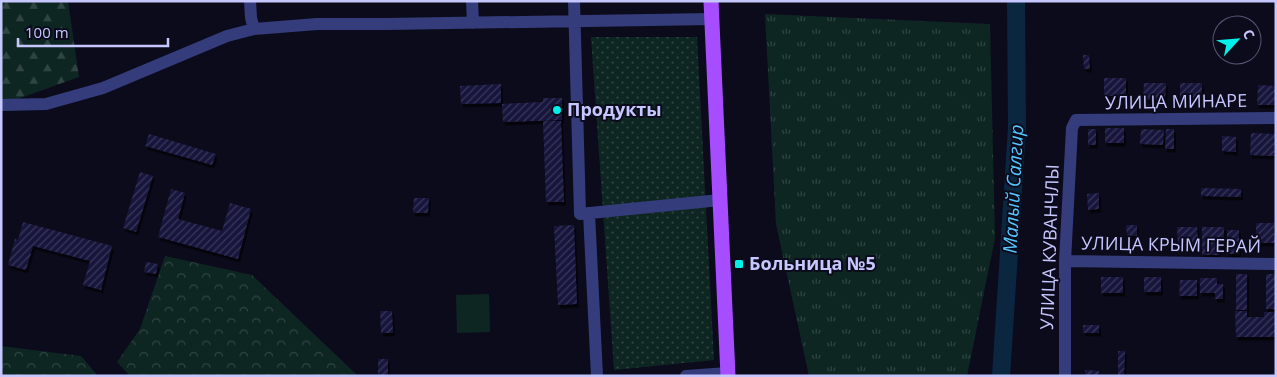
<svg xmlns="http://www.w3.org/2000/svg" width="1277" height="377" font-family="'Open Sans',sans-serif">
<defs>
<pattern id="grass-tufts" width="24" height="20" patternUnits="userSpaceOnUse" patternTransform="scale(1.25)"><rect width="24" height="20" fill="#0e2622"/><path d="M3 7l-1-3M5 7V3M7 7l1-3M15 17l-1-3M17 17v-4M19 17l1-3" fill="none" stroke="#304443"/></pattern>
<pattern id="forest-firs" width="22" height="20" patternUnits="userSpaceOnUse" patternTransform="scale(1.25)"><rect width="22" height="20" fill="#0e2622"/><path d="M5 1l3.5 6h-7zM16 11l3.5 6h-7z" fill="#304443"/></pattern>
<pattern id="park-crowns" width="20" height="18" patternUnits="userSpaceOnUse" patternTransform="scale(1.25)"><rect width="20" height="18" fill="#0e2622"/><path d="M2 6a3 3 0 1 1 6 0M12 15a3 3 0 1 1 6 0" fill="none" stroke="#304443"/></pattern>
<pattern id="garden-dots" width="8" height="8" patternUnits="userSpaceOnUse" patternTransform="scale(1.25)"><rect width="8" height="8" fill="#0e2622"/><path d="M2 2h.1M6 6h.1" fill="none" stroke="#304443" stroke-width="1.8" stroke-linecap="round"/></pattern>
<pattern id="building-hatch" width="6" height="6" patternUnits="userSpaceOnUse" patternTransform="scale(1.25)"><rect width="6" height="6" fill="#19173d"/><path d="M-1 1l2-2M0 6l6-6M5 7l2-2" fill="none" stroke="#39375a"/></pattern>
<filter id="shadow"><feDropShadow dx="2" dy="3.5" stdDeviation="0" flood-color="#0009"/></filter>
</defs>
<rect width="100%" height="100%" fill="#0c0b1c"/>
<path fill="url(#grass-tufts)" d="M765 14 990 24 995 238 967 376H809L776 224Z"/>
<path fill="url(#forest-firs)" d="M1 1H68L79 77 1 105Z"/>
<path fill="url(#park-crowns)" d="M165 256 252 275 357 375 130 376 117 362 140 329Z
M1 346 81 356 98 376H1Z"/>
<path fill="url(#garden-dots)" d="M591 37H697L714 360 614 370Z"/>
<path fill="#0e2622" d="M489 294 490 332 457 333 456 295Z"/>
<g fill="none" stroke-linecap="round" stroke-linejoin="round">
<path stroke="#0b2740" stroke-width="18" d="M1001 376 1017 128 1016 1"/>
</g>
<path fill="url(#building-hatch)" filter="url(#shadow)" d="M1083 55H1089L1090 69H1084Z
M1104 78H1126V96H1104Z
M1144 83H1166L1165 100H1143Z
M1180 83H1202V101L1180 100Z
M501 84V103L461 104 460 86Z
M1258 85 1275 86V105H1257Z
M543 98H562V120L503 122 502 104 543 102Z
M543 121H561L564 202H546Z
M1105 128H1124V143H1105Z
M1088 129H1096V145H1088Z
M1141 129 1164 130 1163 145 1140 144Z
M1166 129H1174V149H1165Z
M1251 133 1275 134 1274 156 1250 155Z
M149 134 216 154 212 165 145 146Z
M1222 136 1236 137V152L1222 151Z
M140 172 153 176 136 232 123 228Z
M1201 188 1241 189V197L1201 196Z
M171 189 185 193 178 219 222 231 230 203 251 209 238 259 158 237Z
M1099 193V209L1088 210 1087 194Z
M414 198H429L428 213H413Z
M23 222 112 246 101 290 83 285 90 261 33 246 26 270 8 265 15 239 18 240Z
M1256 223H1274V234H1276V243H1256Z
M574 225 577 304 558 305 554 226Z
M1126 225H1137V236H1127Z
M1177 227H1197L1198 246H1178Z
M1202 227H1224V246H1219V255H1202Z
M1227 230H1239V254H1227Z
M146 262 158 264 156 274 144 272Z
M1236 274H1247V310H1236Z
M1266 274H1276V309H1266Z
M1101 277H1123V293H1101Z
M1144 277H1161V292H1144Z
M1200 278H1217V284H1223V299H1215V293H1200Z
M1180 280H1197V296H1179Z
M380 311H392L393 333H381Z
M1235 311H1247V317H1264V312H1276V337H1236Z
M1083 325H1099V333H1083Z
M1118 351H1125L1124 376H1118Z
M378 359H388V376H378Z
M1085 370 1099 371V376H1085Z"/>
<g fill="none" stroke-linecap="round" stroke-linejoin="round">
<path stroke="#353c7c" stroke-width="12" d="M250 1 251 18 254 29
M472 1 473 23
M574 1 580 214 720 200
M1 105 46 104 103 88 227 36 254 29 317 24H387L712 19
M589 213 597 376
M1065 261 1276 264
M686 376 728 373
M1065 376V261L1072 128 1076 120 1276 118"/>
<path stroke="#a54dff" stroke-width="15" d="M711 1 728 376"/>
</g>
<g fill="#00f1e9" stroke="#0c0b1c" stroke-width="2">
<circle cx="557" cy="110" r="5"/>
<rect x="734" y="259" width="10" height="10" rx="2.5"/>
</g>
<g text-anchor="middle" stroke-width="4" stroke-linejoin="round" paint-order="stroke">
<g font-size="18" fill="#c6c7ff" stroke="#0c0b1c">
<text transform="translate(1176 102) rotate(-1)" y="6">УЛИЦА МИНАРЕ</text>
<text transform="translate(1171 245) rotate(1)" y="6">УЛИЦА КРЫМ ГЕРАЙ</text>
<text transform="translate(1050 247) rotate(-88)" y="6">УЛИЦА КУВАНЧЛЫ</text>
</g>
<g font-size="18" font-weight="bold" fill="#c6c7ff" stroke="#0c0b1c" text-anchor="start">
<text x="567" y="116">Продукты</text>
<text x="749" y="270">Больница №5</text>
</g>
<g font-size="19" font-style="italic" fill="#54c7ff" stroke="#0c0b1c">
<text transform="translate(1013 189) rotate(-87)" y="7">Малый Салгир</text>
</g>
</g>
<rect width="1277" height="377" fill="none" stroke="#c6c7ff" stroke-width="5"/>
<g transform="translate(1237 40) rotate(64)"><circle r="24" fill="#0c0b1c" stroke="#565677"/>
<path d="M0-4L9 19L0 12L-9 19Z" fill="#00f1e9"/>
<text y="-8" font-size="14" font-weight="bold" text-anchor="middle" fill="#c6c7ff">С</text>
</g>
<path d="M18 38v8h150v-8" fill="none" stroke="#c6c7ff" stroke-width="2.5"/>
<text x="25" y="38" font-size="15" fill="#c6c7ff" stroke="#0c0b1c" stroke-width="4" paint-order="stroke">100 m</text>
</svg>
